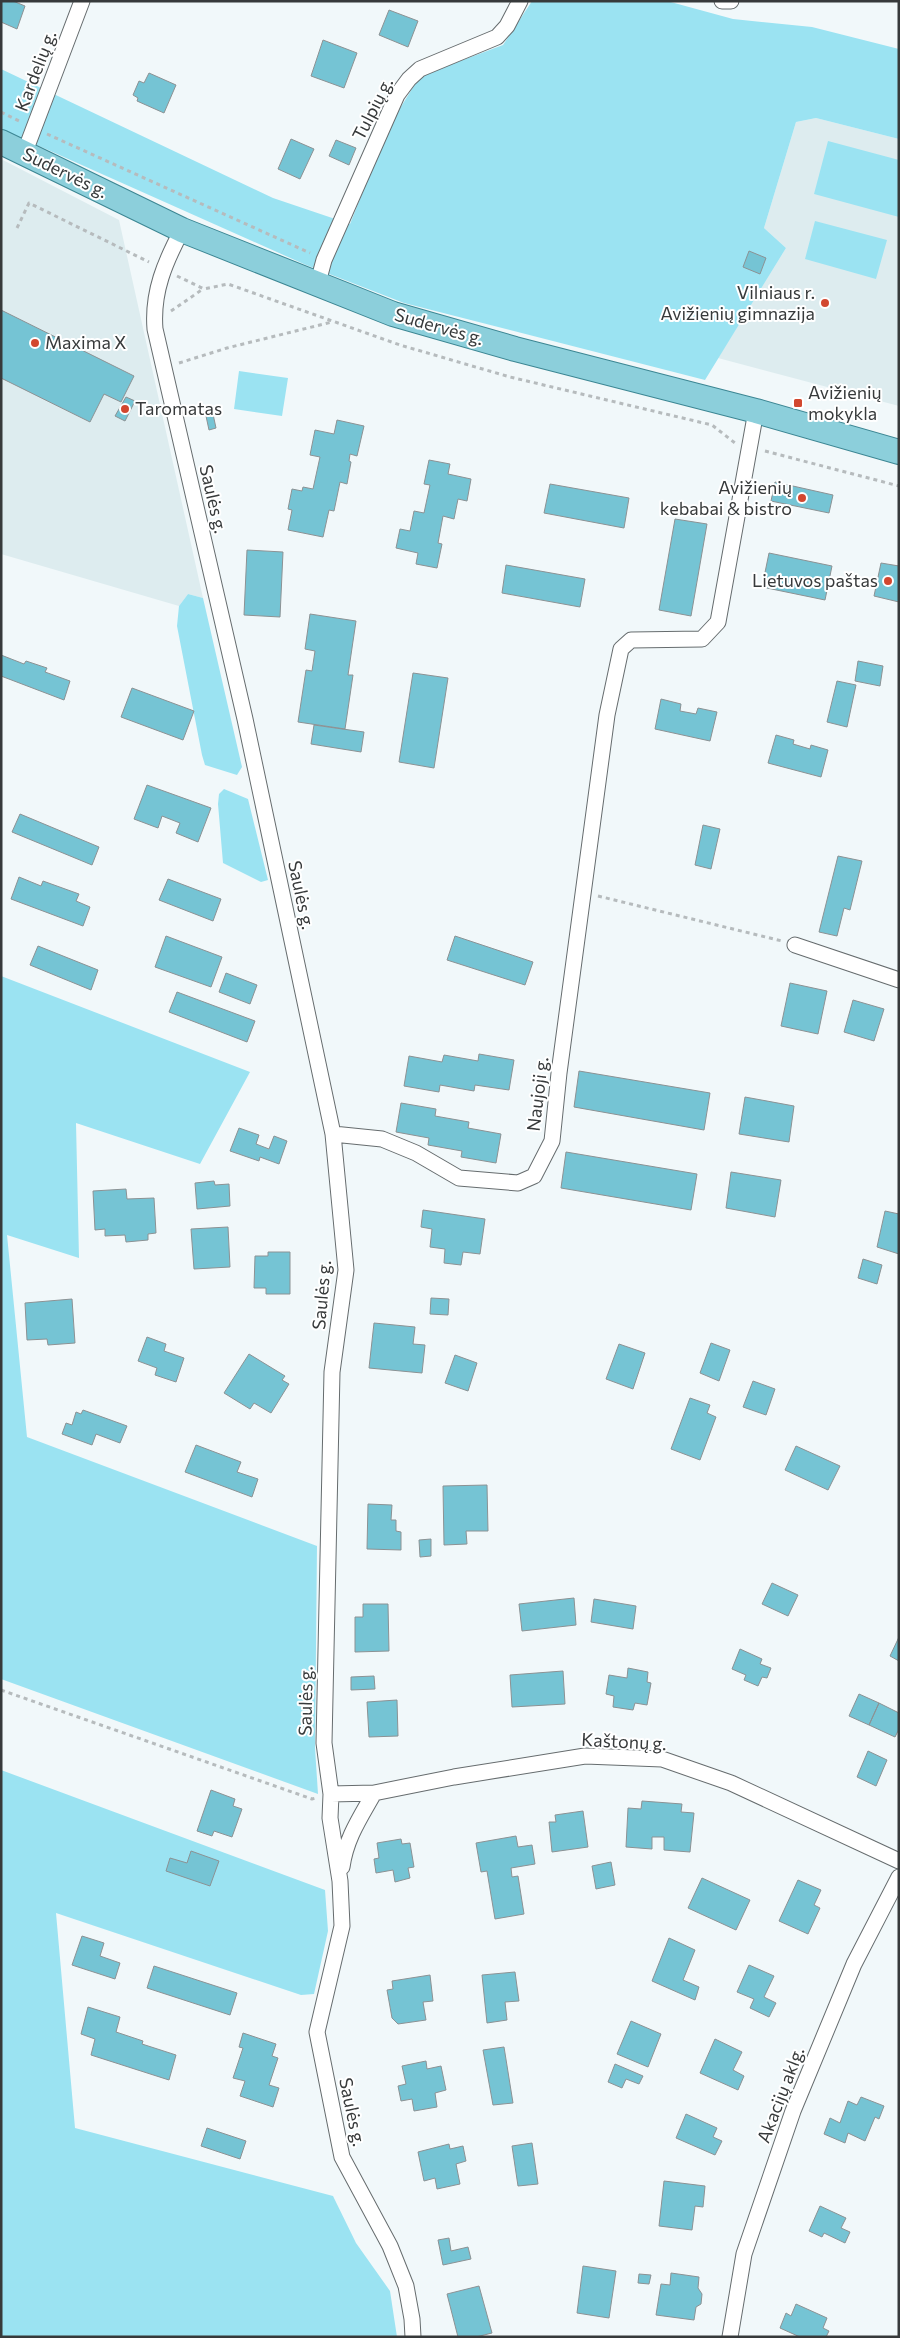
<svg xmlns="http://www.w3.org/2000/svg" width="900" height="2338" font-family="Commissioner,sans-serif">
<rect width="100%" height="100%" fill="#f1f8fa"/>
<path fill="#ddecef" d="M816 118 899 139V406L718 358 786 248 764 228 796 122Z
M1 159 119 220 203 598 188 594 179 606 1 554Z"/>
<path fill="#9be3f2" d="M532 1H667L733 19 812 27 899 49V139L816 118 796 122 764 228 786 248 705 380 404 303 306 265 1 129V69L273 198 350 224 389 126 420 76 503 45Z
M828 141 899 160V217L814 194Z
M815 221 887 240 876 279 805 259Z
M239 371 288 378 282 416 234 409Z
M188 594 203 598 242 767 237 775 205 765 202 755 177 626 179 606Z
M224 789 248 799 268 880 261 882 223 863 218 804 219 794Z
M1 976 250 1072 200 1164 76 1123 79 1258 7 1235 27 1437 317 1546 315 1748 318 1794 1 1679Z
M1 1770 325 1890 328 1931 314 1994 301 1995 56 1913 75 2128 333 2196 356 2243 390 2291 397 2337H1Z"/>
<path fill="#75c4d4" stroke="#8c9294" d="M1 1H13L25 6 17 29 1 22Z
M389 10 418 21 408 47 379 35Z
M323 40 357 53 344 88 311 76Z
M149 73 176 85 164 113 137 101 138 98 133 95 139 81 144 83Z
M291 139 314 149 300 179 278 169Z
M336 140 356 148 349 165 329 156Z
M749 251 766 258 760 274 743 267Z
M1 310 134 376 121 402 104 394 90 422 1 378Z
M126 397 135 401 125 421 115 416Z
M213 414 216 428 209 430 206 416Z
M337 420 364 426 357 456 350 454 349 461 351 462 347 484 340 482 334 511 329 510 323 537 288 530 292 510 288 509 292 489 302 491 303 487 313 489 320 457 310 455 315 430 334 434Z
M429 460 450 464 448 474 471 479 467 501 458 499 454 519 443 516 438 543 442 544 437 568 416 564 418 553 396 548 400 529 410 531 414 511 424 513 430 485 424 484Z
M775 482 833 495 829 513 771 501Z
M550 484 629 498 624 528 544 513Z
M675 519 707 524 691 616 659 610Z
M247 550 283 552 280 617 244 615Z
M769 553 832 566 825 600 762 587Z
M881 563 899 566V602L874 596Z
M506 565 585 579 580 607 502 593Z
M310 614 356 621 348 675H353L345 729 298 722 306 670 312 671 315 651 305 649Z
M1 655 24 664 26 661 47 668 45 672 70 681 64 700 1 676Z
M858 661 883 666 880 686 855 681Z
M413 673 448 678 434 768 399 762Z
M837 681 856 685 847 727 827 722Z
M132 688 194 711 183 740 121 717Z
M661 699 681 704 680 711 696 714 698 708 717 712 710 741 655 729Z
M314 725 364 732 361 752 311 744Z
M776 735 794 740 793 744 810 749 811 745 828 750 821 777 768 763Z
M147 785 211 808 198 842 176 833 180 823 162 816 158 828 134 819Z
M20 814 99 847 92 865 12 832Z
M703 825 720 829 711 869 695 865Z
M838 856 862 861 850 910 844 908 837 936 819 932Z
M19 877 41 886 43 881 79 894 76 901 90 907 83 926 11 899Z
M168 879 221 899 213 921 159 900Z
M166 936 222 957 211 987 155 967Z
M455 936 533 962 525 985 447 960Z
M38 946 98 970 91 990 30 965Z
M226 973 257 985 250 1004 219 992Z
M790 983 827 991 818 1034 781 1026Z
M177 992 255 1021 247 1042 169 1012Z
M853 1000 884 1009 874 1041 844 1032Z
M479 1054 514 1060 509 1090 475 1085 474 1091 440 1085 439 1092 404 1086 409 1056 442 1062 444 1055 478 1061Z
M579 1071 710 1093 704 1130 574 1107Z
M745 1097 794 1106 789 1142 739 1134Z
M401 1103 436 1109 435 1116 469 1122 468 1128 501 1134 496 1163 461 1157 462 1151 428 1145 429 1138 396 1132Z
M239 1128 259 1135 256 1144 269 1149 274 1136 287 1141 279 1164 260 1157 259 1161 230 1151Z
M566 1152 697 1174 691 1210 561 1188Z
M731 1172 781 1180 775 1217 726 1208Z
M214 1181 215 1185 229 1184 230 1206 197 1209 195 1183Z
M126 1189 127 1199 154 1198 156 1233 148 1234V1240L126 1242 125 1235 105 1236V1229L95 1230 93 1191Z
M423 1210 485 1219 480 1254 463 1252 461 1265 444 1263 445 1249 430 1247 432 1229 421 1227Z
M885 1211 899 1214V1254L877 1247Z
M228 1227 230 1267 194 1269 191 1229Z
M268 1252H290V1294H266V1288H254L255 1256H268Z
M863 1259 882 1265 877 1284 858 1278Z
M431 1298 449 1299 448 1315 430 1314Z
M72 1299 75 1343 48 1345 47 1339 27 1340 25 1303Z
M374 1323 415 1327 413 1344 425 1345 422 1373 369 1368Z
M147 1337 166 1344 164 1351 184 1358 176 1382 155 1375 157 1368 138 1361Z
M711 1343 730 1350 719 1381 700 1373Z
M619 1344 645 1353 633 1389 606 1379Z
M249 1354 285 1376 282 1380 289 1384 271 1413 254 1403 250 1409 224 1393Z
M455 1355 477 1363 468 1391 445 1383Z
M753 1381 775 1389 766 1415 743 1407Z
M690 1398 710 1405 707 1413 716 1417 700 1460 671 1449Z
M83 1410 127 1426 120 1443 96 1434 92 1445 62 1434 66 1423 72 1425 76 1412 81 1414Z
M196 1445 241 1462 237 1472 258 1479 252 1497 185 1472Z
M796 1446 840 1466 828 1490 785 1470Z
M487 1485 488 1531H466L467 1544 444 1545 443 1486Z
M368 1504 392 1505 391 1520H396V1531L401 1532V1550L367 1549Z
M431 1539V1556L420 1557 419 1540Z
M772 1583 798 1595 788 1616 762 1604Z
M574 1598 576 1625 522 1631 519 1604Z
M594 1599 636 1606 633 1629 591 1622Z
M363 1604H388L389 1651 355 1652V1617H363Z
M899 1637V1661L890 1656Z
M740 1649 762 1659 760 1664 771 1668 767 1678 762 1677 758 1686 744 1680 746 1675 732 1669Z
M628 1668 648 1672 647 1682 651 1683 647 1705 635 1703 633 1710 613 1707 614 1696 606 1694 609 1675 627 1678Z
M563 1671 565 1704 512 1707 510 1675Z
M374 1676 375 1689 351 1690V1677Z
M859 1694 879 1703 869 1725 849 1716Z
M397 1700 398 1736 369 1737 367 1702Z
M879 1703 899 1713V1729L895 1737 869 1725Z
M868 1751 887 1760 876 1786 857 1777Z
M211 1790 235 1799 233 1806 242 1809 232 1837 214 1831 212 1836 197 1831Z
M642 1801 682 1804 681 1812 694 1813 690 1852 664 1850V1837H652V1849L626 1847 628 1808 641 1809Z
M583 1811 588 1847 552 1852 549 1822H556L555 1815Z
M516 1836 518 1847 532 1845 535 1864 511 1868 512 1877 518 1876 524 1914 495 1919 487 1871 481 1872 476 1843Z
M401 1839 402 1844 410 1843 414 1867 408 1868 410 1878 395 1882 393 1870 376 1873 374 1859 379 1858 377 1843Z
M191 1851 219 1861 210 1886 166 1871 170 1858 187 1863Z
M611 1862 615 1885 596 1889 592 1866Z
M702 1878 750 1900 736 1930 688 1908Z
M798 1880 821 1890 814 1905 820 1908 808 1934 779 1921Z
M82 1936 104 1943 100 1956 120 1963 115 1979 72 1965Z
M669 1938 695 1950 683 1980 699 1987 695 2000 652 1981Z
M749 1965 774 1976 764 1997 776 2003 769 2017 750 2008 754 1999 737 1992Z
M154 1966 237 1993 230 2015 147 1988Z
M515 1972 519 2001 505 2002 507 2020 487 2023 482 1975Z
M430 1975 433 2001 423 2002 426 2020 398 2024 392 2018 387 1990 393 1989 392 1981Z
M88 2007 120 2017 116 2032 143 2041 142 2044 176 2055 169 2080 91 2055 95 2039 81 2034Z
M631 2021 661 2034 648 2067 617 2054Z
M243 2033 276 2044 272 2056 278 2058 269 2085 279 2088 273 2107 240 2096 245 2081 233 2078 243 2048 239 2047Z
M715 2039 742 2052 733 2070 744 2076 738 2090 700 2073Z
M504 2047 513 2103 493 2105 483 2050Z
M426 2061 427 2069 441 2066 446 2090 435 2093 437 2107 414 2111 412 2099 401 2101 398 2086 406 2084 402 2066Z
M615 2064 643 2076 639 2084 626 2079 622 2088 608 2082Z
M861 2097 884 2106 879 2119 875 2117 865 2141 848 2133 845 2143 824 2134 830 2118 840 2123 848 2101 857 2105Z
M686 2114 717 2128 713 2137 722 2141 715 2155 676 2138Z
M207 2128 246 2141 240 2159 201 2146Z
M532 2143 538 2184 518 2186 512 2146Z
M449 2144 450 2149 463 2146 466 2161 456 2164 460 2184 437 2189 435 2178 424 2181 418 2152Z
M664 2181 705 2186 703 2207 695 2206 692 2230 659 2226Z
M820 2206 846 2218 841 2228 850 2232 845 2243 824 2233 822 2237 809 2231Z
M449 2238 451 2251 468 2247 471 2259 443 2265 438 2240Z
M583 2266 616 2271 609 2318 577 2313Z
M671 2273 699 2277 698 2288 702 2294 701 2304 696 2307 694 2320 656 2315 661 2284 670 2285Z
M639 2274 651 2275 649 2284 638 2283Z
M479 2286 492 2333 476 2337H458L447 2294Z
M796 2304 827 2318 823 2328 829 2331 826 2337H800L780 2328 786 2313 791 2316Z"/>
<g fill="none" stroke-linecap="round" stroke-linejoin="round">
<g stroke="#666c6e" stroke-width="17">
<path id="minor" d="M722 1H731
M24 154 82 1
M182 230C165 262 152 292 155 329L245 719 333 1134 346 1270 332 1372 324 1743 331 1794 330 1818 340 1881 342 1926 317 2032 342 2157 390 2246 406 2286 412 2319 413 2337
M317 286 324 260 397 95 409 79 420 69 497 37 507 26 520 1
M795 945 899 980
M333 1134 382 1139 416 1153 459 1178 518 1183 534 1176 552 1141 559 1073 607 715 621 649 631 640 702 639 718 622 756 411
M331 1794 374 1793 454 1777 585 1756 662 1759 731 1783 899 1861
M342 1867C346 1838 360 1818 374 1793
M730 2337 744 2254 793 2111 854 1964 899 1877"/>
</g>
<g stroke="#3c8693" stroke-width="26">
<path id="primary" d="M1 142 182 230 393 314 515 349 756 411 899 452"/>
</g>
<path stroke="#b6bbbd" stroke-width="3" stroke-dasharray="4 4" stroke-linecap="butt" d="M1 112 21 122
M47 134 310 253
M17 228 29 203 149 262
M177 276 204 289 228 284 400 345 510 377 712 425 735 443
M171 311 203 289
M179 363 227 348 332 322
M765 451 899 486
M598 896 782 941
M1 1690 312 1799 316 1798"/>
<use href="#minor" stroke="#fff" stroke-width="15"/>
<use href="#primary" stroke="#8ccfdb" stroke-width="24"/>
</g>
<g fill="#d2472f" stroke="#fff" stroke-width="2">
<circle cx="825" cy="303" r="5"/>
<circle cx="35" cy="343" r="5"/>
<rect x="793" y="398" width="10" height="10" rx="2.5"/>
<circle cx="125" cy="409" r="5"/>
<circle cx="802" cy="498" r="5"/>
<circle cx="888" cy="581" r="5"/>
</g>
<g text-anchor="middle" stroke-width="4" stroke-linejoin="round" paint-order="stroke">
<g font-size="18" fill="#373a3b" stroke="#fff">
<text transform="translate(36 71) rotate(-69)" y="6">Kardelių g.</text>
<text transform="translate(373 109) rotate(-63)" y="6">Tulpių g.</text>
<text transform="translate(65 173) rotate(26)" y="6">Sudervės g.</text>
<text transform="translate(439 327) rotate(16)" y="6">Sudervės g.</text>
<text transform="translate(213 499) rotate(77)" y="6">Saulės g.</text>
<text transform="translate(301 895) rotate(78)" y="6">Saulės g.</text>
<text transform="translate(538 1094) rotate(-83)" y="6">Naujoji g.</text>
<text transform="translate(322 1295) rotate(-85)" y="6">Saulės g.</text>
<text transform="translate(306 1701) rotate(-89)" y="6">Saulės g.</text>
<text transform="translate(624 1742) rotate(3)" y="6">Kaštonų g.</text>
<text transform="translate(781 2095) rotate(-69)" y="6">Akacijų aklg.</text>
<text transform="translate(352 2112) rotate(78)" y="6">Saulės g.</text>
</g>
<g font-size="18" fill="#373a3b" stroke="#fff" text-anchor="end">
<text x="815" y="299">Vilniaus r.<tspan x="815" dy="21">Avižienių gimnazija</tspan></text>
<text x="45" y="349" text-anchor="start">Maxima X</text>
<text x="808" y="399" text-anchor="start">Avižienių<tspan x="808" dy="21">mokykla</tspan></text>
<text x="135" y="415" text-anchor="start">Taromatas</text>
<text x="792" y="494">Avižienių<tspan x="792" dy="21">kebabai &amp; bistro</tspan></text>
<text x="878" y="587">Lietuvos paštas</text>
</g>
</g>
<rect width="900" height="2338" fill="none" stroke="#373a3b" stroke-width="5"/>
</svg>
